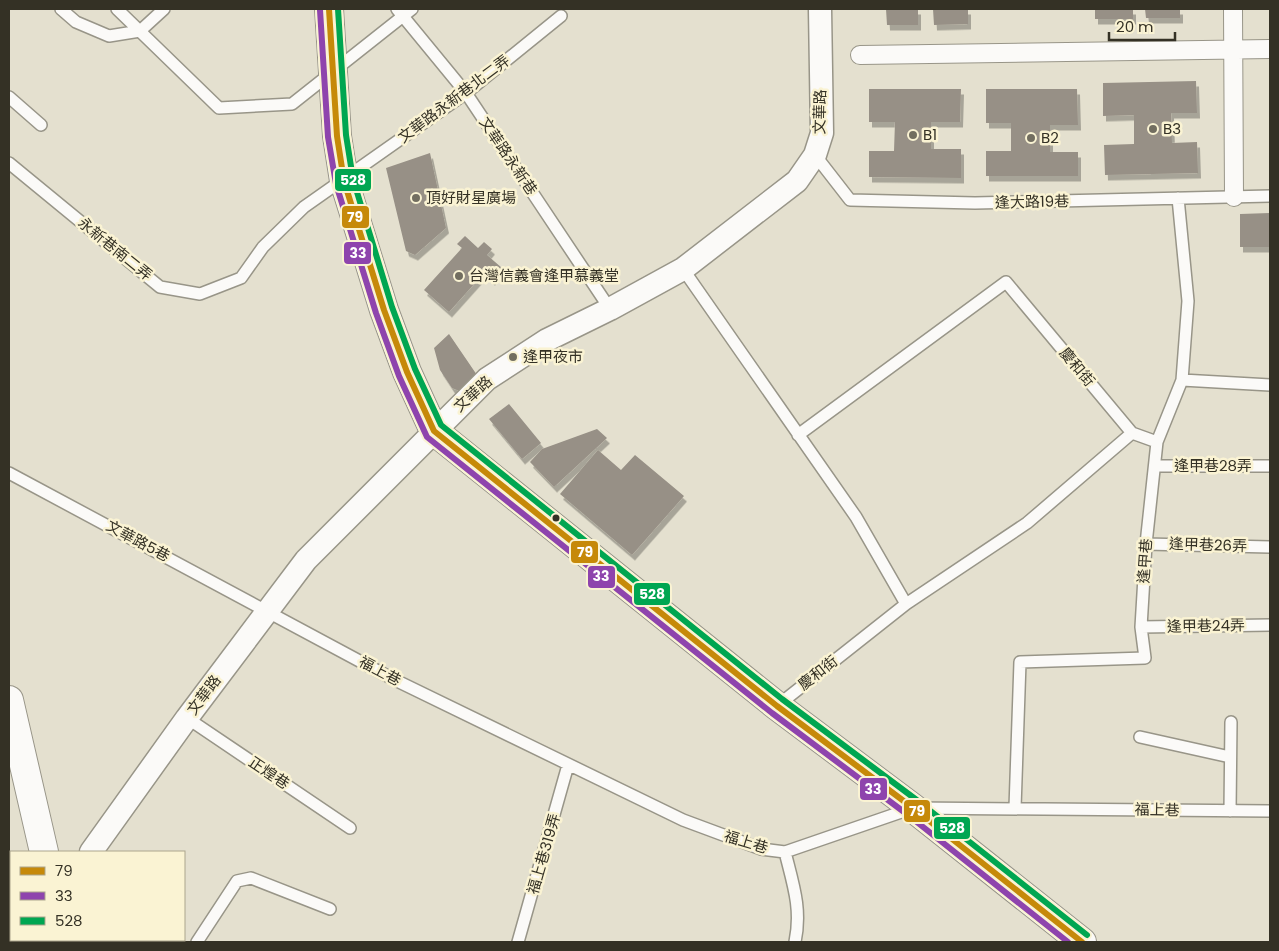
<svg xmlns="http://www.w3.org/2000/svg" width="1279" height="951" font-family="Poppins,'Noto Sans TC',sans-serif">
<defs>
<filter id="shadow"><feDropShadow dx="3" dy="5.5" stdDeviation="0" flood-color="#0004"/></filter>
</defs>
<rect width="100%" height="100%" fill="#e4e0cf"/>
<path fill="#979086" filter="url(#shadow)" d="M886 9H918V25H887Z
M933 9H968V24L934 25Z
M1095 9H1133V19H1095Z
M1145 9H1180V18H1146Z
M1196 81 1197 113H1171L1172 143 1197 142 1198 173 1105 175 1104 145 1134 144V115L1103 116V83Z
M869 89H961L960 122H931V149H961V178L869 177V151H894L895 122H869Z
M986 89H1077L1078 125H1050V152H1078V176H986V151H1011V123H986Z
M430 153 446 228 415 255 406 251 386 168Z
M1270 213V247H1240V214Z
M465 236 478 248 484 242 492 249 487 255 502 268 492 280 484 273 449 312 424 290 462 248 457 244Z
M449 334 479 378 462 392 452 388 440 370 434 348Z
M509 404 541 443 522 459 489 419Z
M597 429 607 438 554 487 530 462 542 449Z
M598 450 621 470 635 455 684 496 632 555 560 494Z"/>
<g fill="none" stroke-linecap="round" stroke-linejoin="round">
<g stroke="#989588" stroke-width="14">
<path id="service" d="M61 9 76 22 109 36 140 31 164 9
M117 9 219 108 292 104 412 9
M397 9 466 93 610 309
M9 97 41 125
M815 155 850 200 975 203 1270 196
M9 163 160 287 200 294 241 278 263 247 304 207 466 93 561 16
M683 269 856 517 906 604
M1182 380 1270 385
M1132 433 1157 442
M1155 466H1270
M9 473 393 679 683 820 761 849 785 852 913 808 1270 811
M1146 544 1270 547
M1141 627 1270 625
M777 706 906 604 1027 523 1132 433 1006 282 798 435
M187 718 350 828
M1140 737 1230 757
M1015 808 1020 662 1145 658 1141 627 1146 544 1157 442 1182 380 1188 301 1178 198
M1230 811 1231 722
M785 852C793 884 802 909 795 942
M9 905 11 903
M197 942 237 881 251 878 330 909
M518 942 568 765"/>
</g>
<g stroke="#989588" stroke-width="20">
<path id="pedestrian" d="M1233 9 1234 197
M860 55 1270 49"/>
</g>
<g stroke="#989588" stroke-width="25">
<path id="minor" d="M91 852 187 718 306 560 487 379 547 340 610 309 683 269 797 181 815 155 822 133 820 9"/>
</g>
<g stroke="#989588" stroke-width="30">
<path id="tertiary" d="M329 9 337 136 344 181 384 310 407 372 434 431 777 706 913 808 1082 942
M9 700 44 852
M62 940 63 942"/>
</g>
<use href="#service" stroke="#fbfaf8" stroke-width="11"/>
<use href="#pedestrian" stroke="#fbfaf8" stroke-width="18"/>
<use href="#minor" stroke="#fbfaf8" stroke-width="22"/>
<use href="#tertiary" stroke="#fbfaf8" stroke-width="28"/>
<g stroke="#faf3d3" stroke-width="10">
<path id="bus-1" d="M329 9 337 136 344 181 384 310 407 372 434 431 777 706 913 808 1082 942"/>
</g>
<g stroke="#faf3d3" stroke-width="10">
<path id="bus-2" d="M320 10 328 137 336 184 376 313 399 376 427 437 772 713 908 815 1068 942"/>
</g>
<g stroke="#faf3d3" stroke-width="10">
<path id="bus-3" d="M338 9 346 135 353 179 392 307 415 369 441 425 782 699 918 801 1087 935"/>
</g>
<use href="#bus-1" stroke="#c68909" stroke-width="6"/>
<use href="#bus-2" stroke="#8e44ad" stroke-width="6"/>
<use href="#bus-3" stroke="#00a651" stroke-width="6"/>
</g>
<g fill="#726e60" stroke="#faf3d3" stroke-width="2">
<circle cx="1153" cy="129" r="5"/>
<circle cx="913" cy="135" r="5"/>
<circle cx="1031" cy="138" r="5"/>
<circle cx="416" cy="198" r="5"/>
<circle cx="459" cy="276" r="5"/>
<circle cx="513" cy="357" r="5"/>
</g>
<circle fill="#343125" stroke="#faf3d3" stroke-width="2" cx="556" cy="518" r="4.5"/>
<g text-anchor="middle" stroke-width="5" stroke-linejoin="round" paint-order="stroke">
<g font-size="15" fill="#343125" stroke="#faf3d3">
<text transform="translate(454 99) rotate(-37)" y="5">文華路永新巷北二弄</text>
<text transform="translate(820 112) rotate(-89)" y="5">文華路</text>
<text transform="translate(508 156) rotate(56)" y="5">文華路永新巷</text>
<text transform="translate(1032 202) rotate(-1)" y="5">逢大路19巷</text>
<text transform="translate(115 249) rotate(39)" y="5">永新巷南二弄</text>
<text transform="translate(1077 367) rotate(50)" y="5">慶和街</text>
<text transform="translate(473 394) rotate(-42)" y="5">文華路</text>
<text x="1213" y="471">逢甲巷28弄</text>
<text transform="translate(138 541) rotate(28)" y="5">文華路5巷</text>
<text transform="translate(1208 545) rotate(2)" y="5">逢甲巷26弄</text>
<text transform="translate(1145 561) rotate(-86)" y="5">逢甲巷</text>
<text transform="translate(1206 626) rotate(-1)" y="5">逢甲巷24弄</text>
<text transform="translate(380 671) rotate(28)" y="5">福上巷</text>
<text transform="translate(818 673) rotate(-38)" y="5">慶和街</text>
<text transform="translate(204 695) rotate(-53)" y="5">文華路</text>
<text transform="translate(269 773) rotate(34)" y="5">正煌巷</text>
<text transform="translate(1157 810) rotate(1)" y="5">福上巷</text>
<text transform="translate(746 842) rotate(17)" y="5">福上巷</text>
<text transform="translate(544 854) rotate(-74)" y="5">福上巷319弄</text>
</g>
<g font-size="15" fill="#343125" stroke="#faf3d3" text-anchor="start">
<text x="1163" y="134">B3</text>
<text x="923" y="140">B1</text>
<text x="1041" y="143">B2</text>
<text x="426" y="203">頂好財星廣場</text>
<text x="469" y="281">台灣信義會逢甲慕義堂</text>
<text x="523" y="362">逢甲夜市</text>
</g>
</g>
<g stroke="#faf3d3" stroke-width="2">
<rect x="334" y="168" width="38" height="24" rx="5" fill="#00a651"/>
<rect x="341" y="205" width="29" height="24" rx="5" fill="#c68909"/>
<rect x="343" y="241" width="29" height="24" rx="5" fill="#8e44ad"/>
<rect x="570" y="540" width="29" height="24" rx="5" fill="#c68909"/>
<rect x="587" y="565" width="29" height="24" rx="5" fill="#8e44ad"/>
<rect x="633" y="582" width="38" height="24" rx="5" fill="#00a651"/>
<rect x="859" y="777" width="29" height="24" rx="5" fill="#8e44ad"/>
<rect x="903" y="799" width="28" height="24" rx="5" fill="#c68909"/>
<rect x="933" y="816" width="38" height="24" rx="5" fill="#00a651"/>
</g>
<g font-size="14" text-anchor="middle" font-weight="bold" fill="#fff">
<text x="353" y="185">528</text>
<text x="355" y="222">79</text>
<text x="358" y="258">33</text>
<text x="585" y="557">79</text>
<text x="601" y="581">33</text>
<text x="652" y="599">528</text>
<text x="873" y="794">33</text>
<text x="917" y="816">79</text>
<text x="952" y="833">528</text>
</g>
<rect width="1279" height="951" fill="none" stroke="#343125" stroke-width="20"/>
<rect x="10" y="851" width="175" height="90" fill="#faf3d3" stroke="#aba58d"/>
<rect x="20" y="867" width="25" height="8" fill="#c68909" stroke="#aba58d"/>
<text x="55" y="876" font-size="15" fill="#343125">79</text>
<rect x="20" y="892" width="25" height="8" fill="#8e44ad" stroke="#aba58d"/>
<text x="55" y="901" font-size="15" fill="#343125">33</text>
<rect x="20" y="917" width="25" height="8" fill="#00a651" stroke="#aba58d"/>
<text x="55" y="926" font-size="15" fill="#343125">528</text>
<path d="M1109 32v8h66v-8" fill="none" stroke="#343125" stroke-width="2.5"/>
<text x="1116" y="32" font-size="15" fill="#343125" stroke="#faf3d3" stroke-width="4" paint-order="stroke">20 m</text>
</svg>
